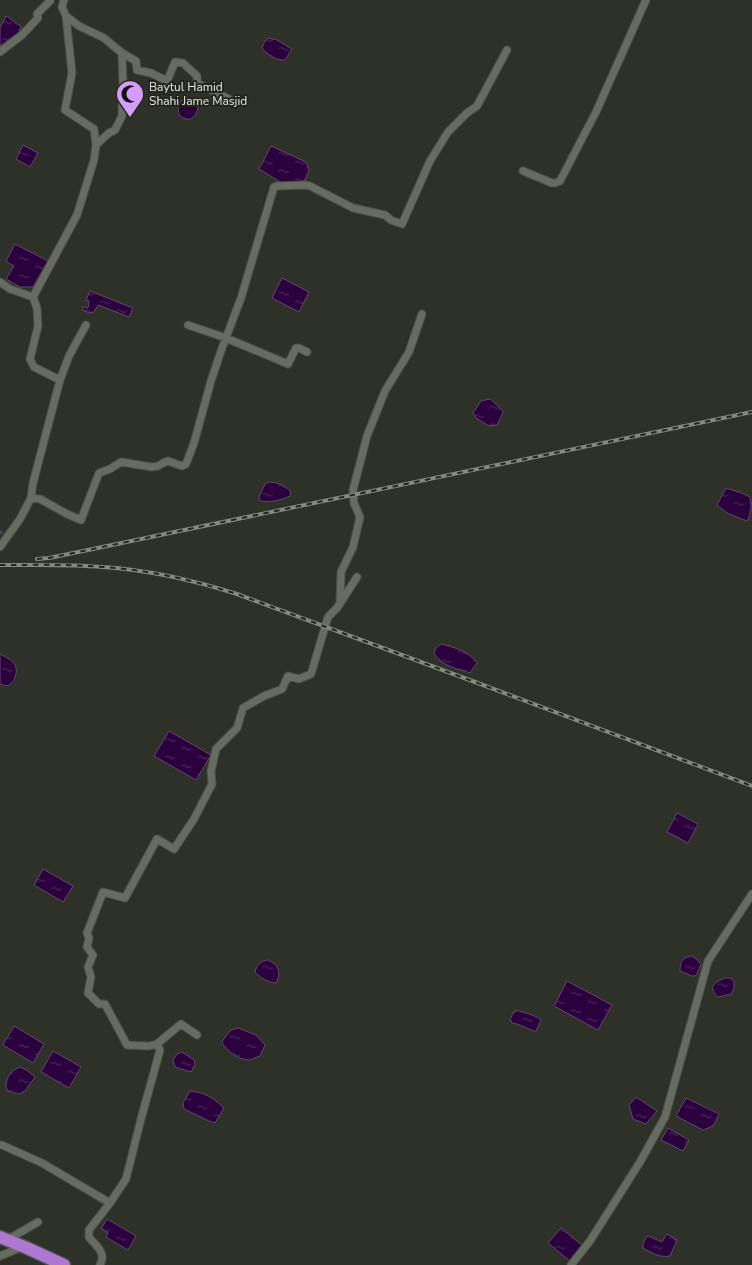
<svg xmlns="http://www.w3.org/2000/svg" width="752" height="1265" font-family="'Nunito Sans',sans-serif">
<defs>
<pattern id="water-ripples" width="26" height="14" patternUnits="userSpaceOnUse" patternTransform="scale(1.25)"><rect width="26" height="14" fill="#2b023e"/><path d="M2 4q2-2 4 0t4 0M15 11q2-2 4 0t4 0" fill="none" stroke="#4a275a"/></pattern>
</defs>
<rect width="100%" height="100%" fill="#2d3127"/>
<path fill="url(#water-ripples)" stroke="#63476f" d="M6 16C12 19 15 24 21 26L19 32 0 46V28Z
M268 38 277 40 292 49 285 60C277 61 268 55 262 48L264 43Z
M182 100 196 106 198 108C193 130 169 116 182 100Z
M23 145 38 153 30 167 16 159Z
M271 146 306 162 309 171 303 183H282L259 169Z
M15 244 48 261 33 287H20L6 279 14 266 6 261Z
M282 278 309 292 299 312 272 298Z
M90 291 133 308 129 317 98 305 94 312 90 313 82 310 83 307 88 308 89 301 86 300Z
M490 399 496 404 503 412 500 419 497 425 489 426 476 418 473 413 481 401Z
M269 482C277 482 286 486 291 492L290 496C282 500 269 503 260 501L259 497 265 484Z
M726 488 742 493 750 497C752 507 751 513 747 521L727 513 717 505Z
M441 644C454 647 470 652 477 663L470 673C458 669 441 666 434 653L436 648Z
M0 654C10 659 20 664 15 677 14 682 11 684 7 686L0 684Z
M169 731 211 755 196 780 154 756Z
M677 813 698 824 688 843 667 832Z
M43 869 73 886 63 902 34 885Z
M691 956 695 958 701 964 697 974 695 976H692L680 971C680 962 682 958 691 956Z
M268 960C278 965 282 972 276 983 269 983 259 977 255 972 256 966 262 960 268 960Z
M725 978H731L734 982V988L731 994 718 997C707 987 715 982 725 978Z
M567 981 612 1005 598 1030 554 1006Z
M515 1010C523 1012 535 1015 541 1020L536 1031H534L517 1024 512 1023 510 1019Z
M14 1026 44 1044 33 1063 3 1045Z
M238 1028 256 1035 265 1045 260 1056C256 1057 252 1060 248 1060 238 1059 226 1051 222 1042L225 1037 231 1030Z
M53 1051 81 1067 69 1088 41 1072Z
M182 1052 194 1060 195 1064 191 1072 175 1067 173 1060 177 1054Z
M20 1067 28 1071 35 1077 25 1091 19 1094 7 1091C4 1081 9 1071 20 1067Z
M190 1091C206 1093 212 1097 224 1108L215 1123 209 1121 184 1109 183 1103Z
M636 1097 657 1111 646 1124 633 1119 629 1105Z
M686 1098 719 1114 713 1126 703 1130 676 1116Z
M668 1128 689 1140 683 1151 661 1140Z
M107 1219 136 1236 128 1250 106 1237 108 1233 101 1229Z
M561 1228 583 1246 570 1261 548 1243Z
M667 1234 677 1240 670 1256C660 1258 652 1253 643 1248 643 1243 644 1239 648 1236L662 1242Z"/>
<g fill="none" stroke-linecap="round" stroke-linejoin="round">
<path stroke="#63476f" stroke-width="2" d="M0 532 2 533"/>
<g stroke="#4b4f47" stroke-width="9">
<path id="street" d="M66 16 79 26 104 38 122 53
M0 52 22 35 38 18 37 14 50 1
M96 145 109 133 115 130 122 116 123 83 122 53 136 61 137 70 151 73 167 81 175 62 183 63 197 76V83L229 99
M523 171 552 183H555L560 181 596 112 646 0
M0 282 10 289 33 297
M188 325 226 338 288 364 296 348H299L307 352
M60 380 69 356 86 325
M31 498 40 499 67 514 81 520 99 473 110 469 121 462 152 467 158 466 163 463 168 461 182 466 186 464 194 443 211 381 221 351 241 298 274 187 277 186 305 185 310 186 353 208 385 215 391 220 402 224 430 161 448 132 467 113 477 106 507 50
M0 547 20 519 31 498 33 483 60 380 34 367 30 359 38 326 37 308 33 297 77 215 94 160 96 145 94 129 65 110 72 73 66 16 62 7 64 0
M340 604 341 572 353 547 360 517 354 503 353 490 367 436 385 391 409 352 422 314
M197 1035 181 1024 157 1044 149 1046 127 1045 105 1004H99L88 993 91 977 88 967 93 955 87 947 89 938 87 933 103 892 125 898 157 839 174 849 194 819 212 784 211 771 216 749 237 728 243 708 264 696 282 689 288 676 299 679 311 674 328 617 337 608 357 577
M0 1145H2L42 1163 110 1203 89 1230V1237C96 1246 107 1253 100 1265
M110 1203 126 1179 141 1119 160 1050 157 1044
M7 1240 38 1222
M0 1256 17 1249
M571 1265 590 1241 640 1162 665 1117 708 961 752 894"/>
</g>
<g stroke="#4b4f47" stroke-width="15">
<path id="highway" d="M0 1237 27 1248 64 1265"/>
</g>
<use href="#street" stroke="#676c61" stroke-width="7"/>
<use href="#highway" stroke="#ae78d2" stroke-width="12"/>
<g stroke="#858980" stroke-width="4">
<path id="rail" d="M37 559 49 558 88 550 752 412
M0 565C34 565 69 564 103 567 149 570 193 580 237 594L475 682 752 786"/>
</g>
<use href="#rail" stroke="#23271e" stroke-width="2" stroke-dasharray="5.5" stroke-linecap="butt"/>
</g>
<defs>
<g id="mosque-pin" transform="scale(1.4375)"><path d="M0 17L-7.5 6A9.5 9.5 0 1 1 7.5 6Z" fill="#d59cfb" stroke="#23271e"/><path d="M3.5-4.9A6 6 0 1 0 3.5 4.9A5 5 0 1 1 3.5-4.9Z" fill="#111"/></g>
</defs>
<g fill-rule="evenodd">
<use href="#mosque-pin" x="130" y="94"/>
</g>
<g text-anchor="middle" stroke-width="4" stroke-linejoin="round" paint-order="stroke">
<g font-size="12" fill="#e6e9e2" stroke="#23271e" text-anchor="start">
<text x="149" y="91">Baytul Hamid<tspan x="149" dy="14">Shahi Jame Masjid</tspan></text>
</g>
</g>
</svg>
